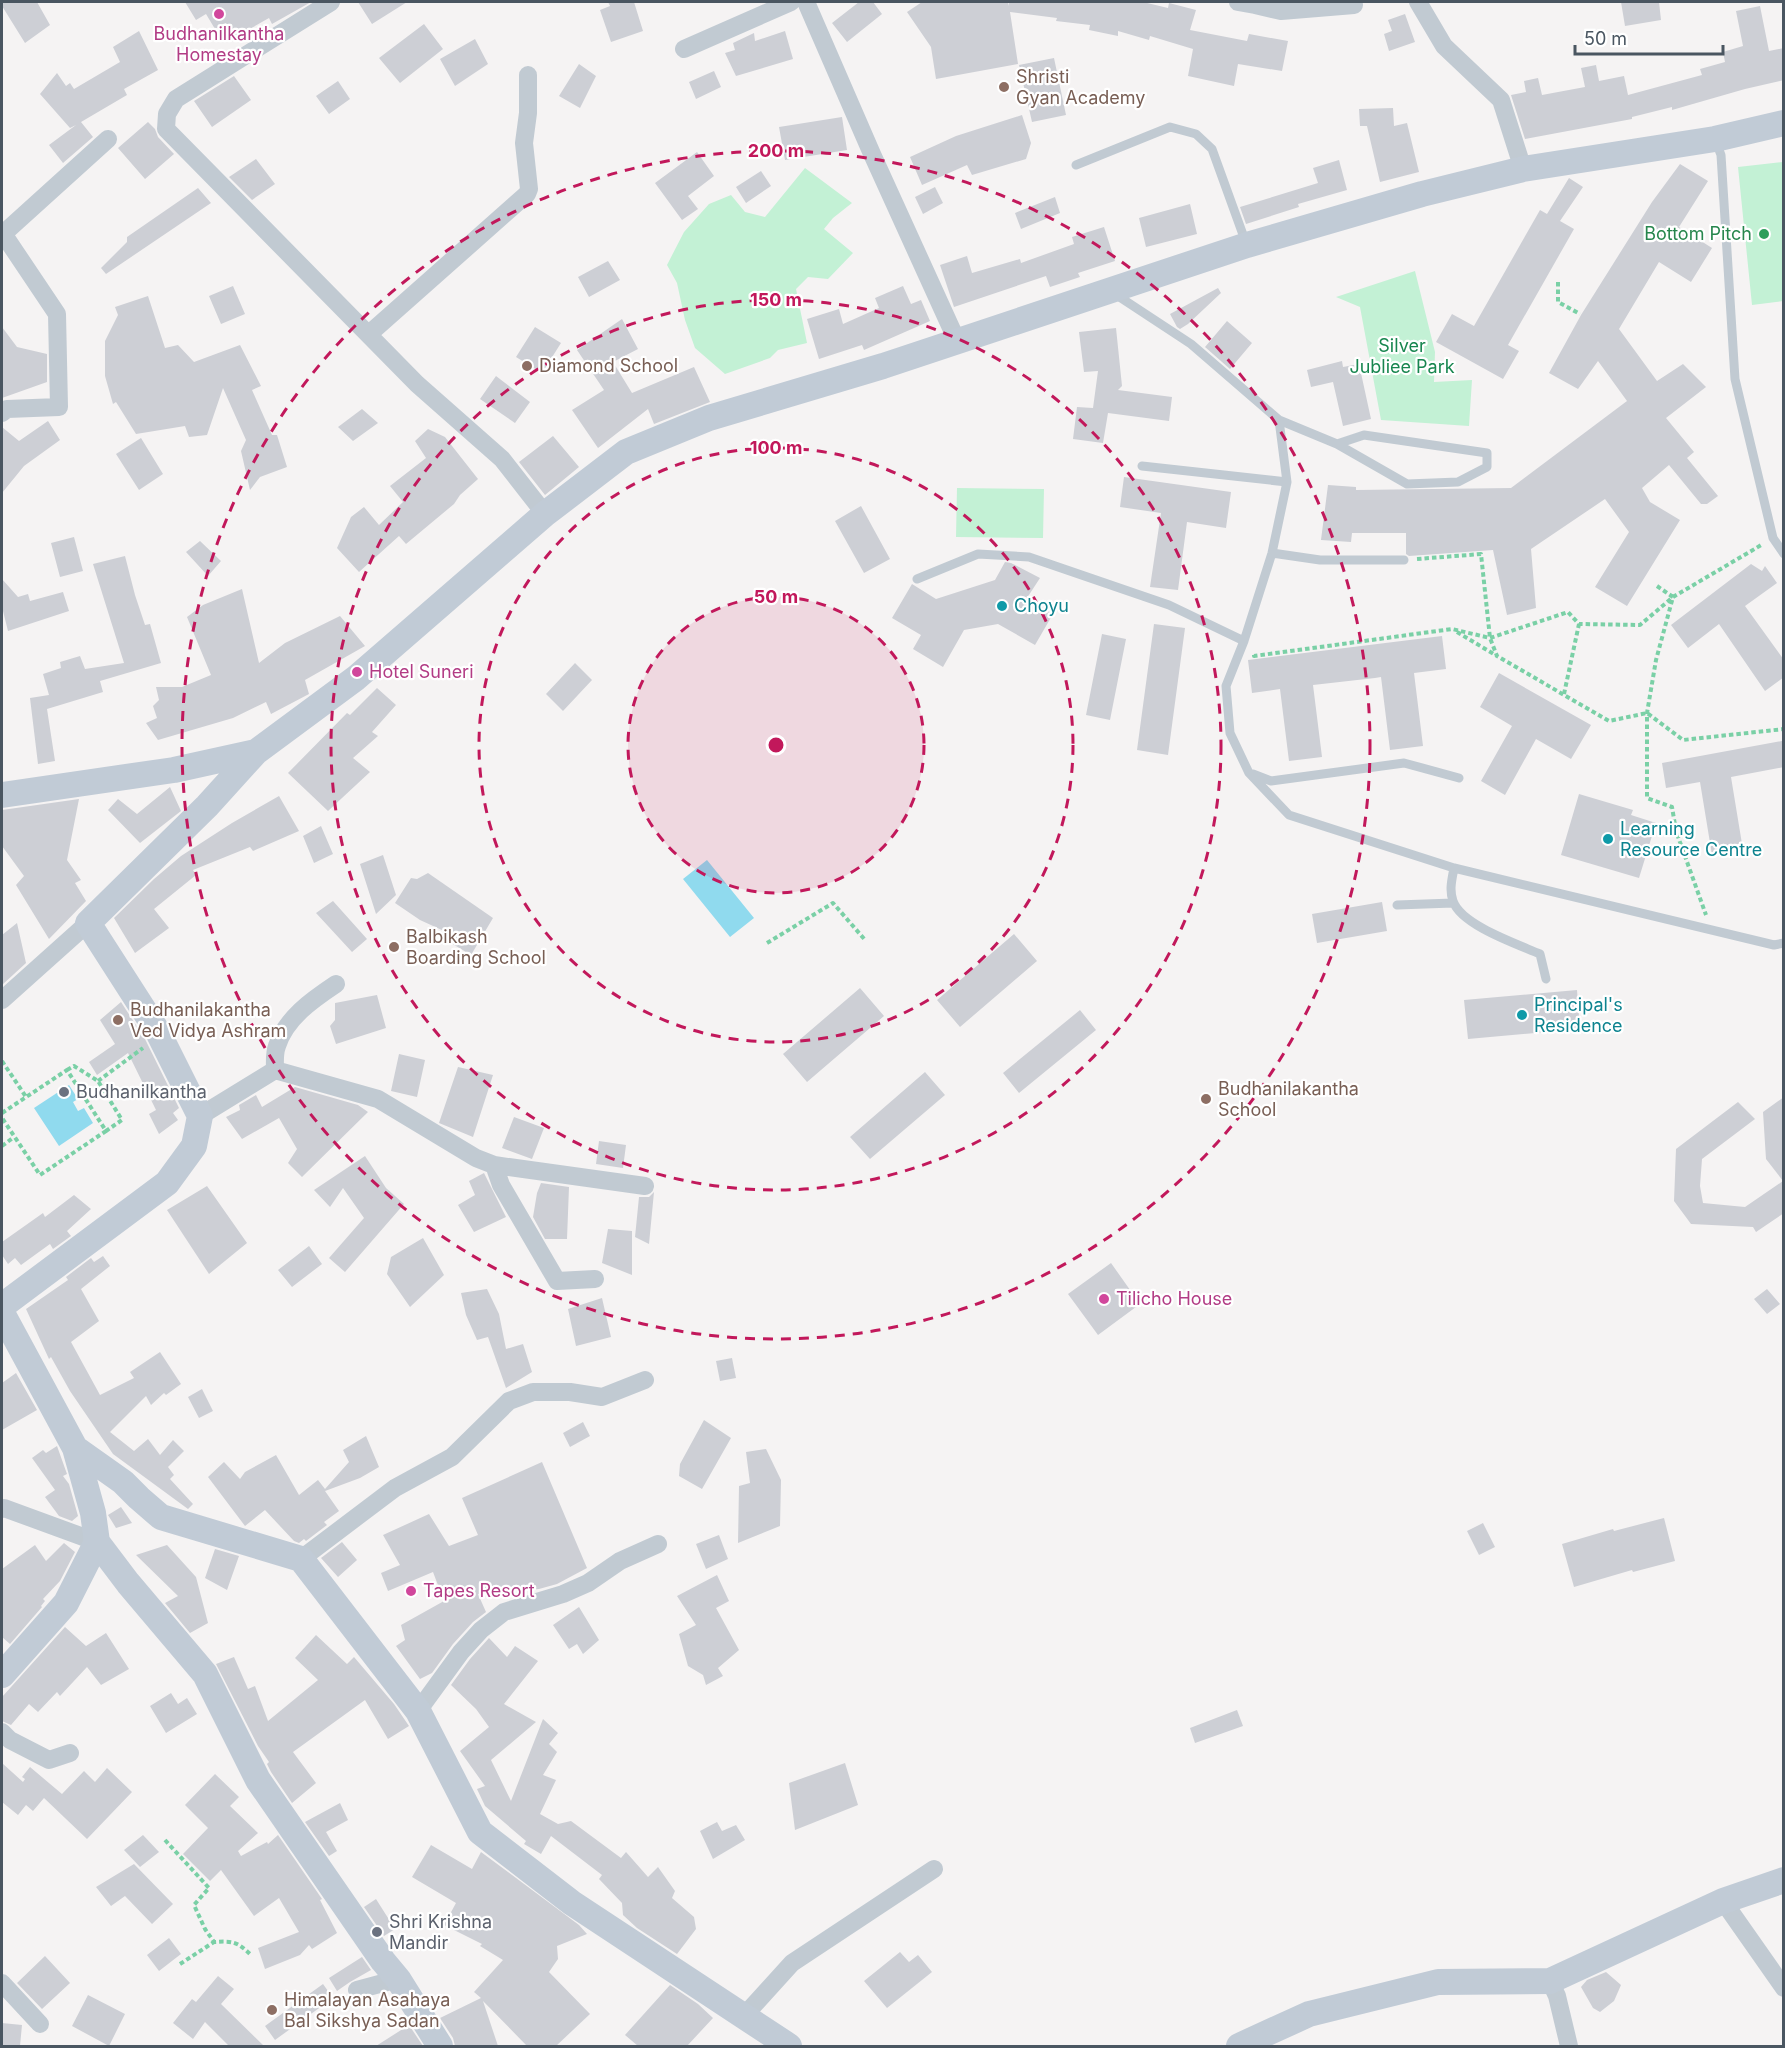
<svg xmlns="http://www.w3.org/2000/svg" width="1785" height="2048" font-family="Inter,sans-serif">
<rect width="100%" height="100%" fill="#f5f3f3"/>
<path fill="#c3f1d5" d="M1783 162V301L1752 305 1738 167Z
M805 168 852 203 833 218 824 229 853 253 828 279 808 277 796 289 807 343 778 350 770 358 725 374 695 348 685 320 677 283 667 265 684 232 709 204 731 195 745 212 765 217Z
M1415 271 1435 352 1434 382 1472 380 1469 426 1381 420 1360 307 1336 297Z
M957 488 1044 489 1043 538 956 537Z"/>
<path fill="#90daee" d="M707 860 754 918 730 937 683 879Z
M69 1085 78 1099 73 1102 78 1111 84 1108 93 1123 59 1146 34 1108Z"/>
<path fill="#cdcfd5" d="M2 2H37L50 25 25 43 2 6Z
M185 2H311L272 24 269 18 234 38 226 23 215 29 206 14 196 20Z
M358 2H407L372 24Z
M608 2H634L643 31 611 42 600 10 610 6Z
M859 2H873L882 14 847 42 832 23Z
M922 2H1008L1009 6V2H1143L1168 8 1169 3 1196 10 1190 30 1247 41 1249 34 1288 41 1282 71 1238 64 1234 86 1188 76 1193 49 1150 36 1149 40 1118 31V36L1089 30 1090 25 1056 21 1057 18 1010 12 1018 64 936 79 931 47 907 12Z
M1621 2H1659L1661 20 1625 26Z
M1760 6 1769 51 1784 48V80L1745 89 1672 110V107L1632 117V119L1525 139 1511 95 1526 92 1524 81 1538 78 1542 95 1585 87 1581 68 1596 65 1599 81 1624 76 1628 95 1702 75 1700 69 1725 62 1723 52 1743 46 1736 11Z
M1405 14 1415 42 1389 51 1384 34 1392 31 1388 20Z
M424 24 443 49 400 83 379 58Z
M139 31 158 70 124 89 127 95 81 122 93 137 63 163 49 145 76 125 70 128 40 94 57 73 66 86 70 83 74 89 120 62 113 47Z
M785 31 793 59 736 76 725 53 735 50 733 43 754 33 755 41Z
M475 39 488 64 455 86 440 59Z
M1054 58 1066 115 1032 122 1019 65Z
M579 64 596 76 580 108 559 96Z
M714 71 721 87 696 99 689 82Z
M234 76 251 100 212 127 194 101Z
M338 81 350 99 329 114 316 96Z
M1393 108 1394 126 1407 123 1419 172 1380 182 1367 126H1360L1359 109Z
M1022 115 1031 143 1026 159 972 175 967 165 922 185 910 157 956 136Z
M842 117 847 150 785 160 779 127Z
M148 122 155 129 158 137 174 154 145 179 118 148Z
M697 152 714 176 688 196 698 209 682 220 655 183Z
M256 159 275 184 252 200 229 177Z
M1339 160 1347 190 1298 204 1299 207 1246 224 1240 207 1318 183 1313 168Z
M1680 164 1708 181 1679 227 1712 248 1691 282 1659 262 1619 329 1657 381 1683 364 1706 387 1666 418 1694 452 1687 458 1718 496 1707 504H1701L1669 465 1642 488 1650 502 1680 520 1627 606 1595 587 1629 532 1605 499 1531 549 1536 608 1507 615 1493 550 1409 556 1406 554V533H1352L1351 542 1321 540 1328 485 1356 487V490L1511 488 1627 401 1598 361 1578 389 1549 373 1581 315 1652 202Z
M761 171 771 186 746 203 736 187Z
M1569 178 1583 187 1560 221 1574 229 1508 345 1519 351 1503 379 1436 342 1452 314 1474 326 1540 210 1547 214Z
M935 187 943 203 923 214 915 197Z
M198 188 211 203 106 274 101 268 127 242V237Z
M1055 197 1060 213 1021 229 1015 213Z
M1190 204 1197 234 1146 247 1139 218Z
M1104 227 1115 261 1078 273 1080 277 1050 287 1046 276 954 307 940 265 967 256 972 273 1020 259 1021 263 1074 244 1072 237Z
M608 261 620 280 589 297 578 277Z
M233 286 245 314 221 324 209 296Z
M903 286 911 304 921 300 930 321 864 350 862 345 819 359 807 319 839 309 843 324 879 308 875 298Z
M1218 288 1221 293 1188 324 1180 329 1177 327 1170 314Z
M148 296 165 348 178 345 194 362 240 345 261 386 252 390 272 435H277L287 467 260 477 250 490 241 451 246 440 223 388 207 435 189 437 185 426 136 434 116 402 113 404 105 376V341L118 315 115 307Z
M622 319 638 349 613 362 632 393 694 367 710 402 654 424 648 409 598 448 572 410 604 390 577 350Z
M1227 321 1252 343 1230 369 1205 347Z
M2 327 17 347 47 354V382L2 398Z
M535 327 561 343 542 373 516 357Z
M1116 328 1122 386 1118 390 1172 397 1169 421 1108 413 1103 443 1073 439 1077 407 1093 408 1098 371 1084 372 1079 332Z
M1342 361 1343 367 1359 364 1371 419 1343 426 1333 382 1311 387 1307 370Z
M496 376 530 402 515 423 480 399Z
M362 409 378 423 353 441 338 427Z
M48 421 60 440 24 466 2 493V427L19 441Z
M428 429 445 437 478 479 460 495 454 504 406 544 399 536 359 572 337 548 351 517 364 507 379 525 403 502 390 486 426 458 415 441Z
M553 436 579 467 545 495 519 462Z
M141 438 163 474 139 490 116 454Z
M1124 477 1231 492 1226 528 1187 522 1178 590 1150 587 1161 513 1120 507Z
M861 506 890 559 864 573 835 521Z
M74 537 83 571 60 577 51 543Z
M200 541 221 561 208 576 186 552Z
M125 556 135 595 145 625 150 624 161 663 100 681 103 692 47 709 55 761 38 764 30 698 49 695 43 674 61 668 60 662 80 656 85 669 124 663 93 564Z
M1005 562 1011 563 1040 578 1027 598 1053 614 1035 645 998 624 964 630 943 667 913 649 921 635 892 618 912 584 936 599 995 580Z
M1751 564 1762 571 1765 566 1777 583 1745 606 1784 660V677L1765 691 1719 624 1688 648 1671 625Z
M2 579 18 597 28 594 30 601 63 592 69 611 8 631 2 607Z
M242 589 259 663 285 643 340 616 365 646 305 680 309 694 271 714 266 702 233 718 158 740 146 723 157 718 153 706 159 700 156 687H182L211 675 187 617 203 605Z
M1154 624 1185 628 1168 755 1137 750Z
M1102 634 1126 639 1110 720 1086 715Z
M1442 636 1446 669 1414 673 1423 746 1390 750 1381 677 1375 678 1313 685 1322 757 1289 761 1280 689 1252 693 1248 660Z
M575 663 592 680 563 711 546 694Z
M1499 673 1591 725 1571 759 1536 739 1505 795 1481 781 1512 726 1480 707Z
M377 688 396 705 372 732 378 736 353 758 370 772 328 811 288 773 347 713 350 715Z
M1782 741 1784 767 1731 777 1743 850 1712 855 1700 782 1666 788 1662 763Z
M170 787 181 811 140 843 108 810 118 799 137 814Z
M1579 794 1633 810 1631 815 1656 823 1639 878 1561 855Z
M279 796 299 831 253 851 250 847 193 870 196 875 154 909 169 928 135 953 114 918 154 879 181 856 232 823Z
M79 799 67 860 81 880 75 883 86 901 49 939 16 885 24 876 2 846V810Z
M321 826 333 854 314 863 303 836Z
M383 855 396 895 376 914 360 864Z
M428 873 493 918 471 955 441 937 444 931 420 920 395 903 411 878 417 879Z
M333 901 367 939 352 952 316 913Z
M1382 902 1387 931 1317 943 1312 914Z
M17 923 26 963 2 985V935Z
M1014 934 1037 961 960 1027 937 1000Z
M860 988 884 1016 807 1082 783 1054Z
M1577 990 1580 1029 1468 1039 1464 1000Z
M377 995 386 1028 336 1044 330 1026 335 1020V1003Z
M121 1002 145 1039 179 1108 173 1113 178 1120 159 1134 149 1114 156 1110 128 1053 97 1075 89 1062 115 1044 100 1020Z
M1080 1010 1096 1030 1019 1093 1003 1073Z
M399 1054 425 1060 417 1097 391 1091Z
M458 1067 493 1075 473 1137 439 1123Z
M925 1072 945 1095 870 1159 850 1137Z
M295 1087 358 1105 368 1112 302 1177 288 1163 297 1149 279 1118 242 1139 226 1117 240 1110 239 1105 256 1095 262 1107Z
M1784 1097V1213L1756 1232 1753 1227 1691 1224 1674 1201 1676 1149 1738 1102 1755 1119 1702 1159 1700 1186 1703 1203 1745 1207 1783 1181 1766 1159 1763 1112Z
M514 1117 544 1128 532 1159 502 1148Z
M599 1141 626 1145 623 1168 596 1164Z
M365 1156 386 1188 404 1204 345 1272 329 1258 364 1218 343 1188 330 1207 314 1190Z
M484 1173 506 1217 474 1232 458 1205 475 1195 469 1181Z
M541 1183 569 1187 567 1239H545L533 1217 537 1193Z
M207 1186 247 1243 209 1274 167 1210Z
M654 1192 649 1244 635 1237 639 1197H649Z
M74 1195 91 1209 67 1231 71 1236 53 1249 50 1244 21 1265 15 1258 8 1264 2 1255V1242L43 1213 45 1217Z
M608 1229 632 1231V1275L602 1263Z
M423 1238 444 1275 410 1307 387 1274 391 1257Z
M309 1246 322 1264 292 1287 278 1270Z
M103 1256 110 1266 81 1289 99 1321 71 1342 100 1395 134 1378 130 1372 160 1352 181 1384 166 1395 164 1393 151 1405 146 1396 110 1432 134 1451 148 1439 160 1455 173 1440 184 1451 168 1467 174 1475 170 1479 193 1504 188 1509 113 1454 70 1391 51 1357 49 1359 26 1309 68 1280 66 1277 91 1258 94 1262Z
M1111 1263 1140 1304 1098 1335 1068 1294Z
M487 1289 499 1314 506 1349 523 1344 532 1372 506 1388 488 1337 477 1340 466 1315 461 1293Z
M1767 1289 1780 1304 1767 1314 1754 1299Z
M602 1298 611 1337 576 1346 568 1309Z
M732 1358 736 1378 720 1381 716 1361Z
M16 1373 37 1410 2 1430V1383Z
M202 1389 213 1411 199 1418 188 1397Z
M704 1420 731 1438 702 1489 679 1476 680 1464Z
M583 1422 590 1436 570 1447 563 1433Z
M366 1436 379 1467 360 1478 325 1491 339 1511 324 1522 327 1525 306 1541 304 1539 299 1543 294 1541 265 1510 245 1526 208 1477 224 1462 240 1479 245 1472 276 1455 299 1495 318 1480 325 1489 349 1462 343 1450Z
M57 1446 67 1474 63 1476 69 1484 78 1516 72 1521 59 1516 45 1497 55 1490 32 1458 43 1450 46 1453Z
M766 1449 781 1480 780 1526 738 1543 739 1486 750 1483 746 1452Z
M542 1462 587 1568 557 1584 539 1589 478 1594 486 1612 473 1622 453 1644 432 1673 420 1679 396 1646 405 1640 401 1625 444 1601 433 1572 388 1591 381 1573 400 1565 383 1535 429 1514 449 1546 478 1535 462 1498Z
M121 1507 132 1523 116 1528 108 1515Z
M1664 1518 1675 1561 1633 1572 1632 1570 1574 1587 1562 1544 1613 1529 1614 1531Z
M1483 1523 1495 1547 1479 1555 1467 1531Z
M719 1535 728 1559 706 1569 696 1544Z
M342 1542 357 1560 338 1577 321 1558Z
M64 1543 75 1552 60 1581 43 1599 45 1601 41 1606 42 1607 10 1644 2 1637V1569L35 1545 46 1561Z
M167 1545 196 1577 208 1623 190 1633 165 1603 178 1596 136 1555Z
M215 1549 239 1556 227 1590 205 1578Z
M717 1575 729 1601 716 1608 739 1650 718 1668 723 1676 706 1685 703 1675 688 1666 679 1634 696 1625 677 1596Z
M579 1607 599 1640 583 1654 577 1644 569 1649 553 1625Z
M65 1627 86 1646 106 1633 129 1669 101 1685 87 1667 60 1696 57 1692 38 1712 29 1704 11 1725 2 1721V1697Z
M316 1635 347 1664 354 1657 394 1704 409 1726 388 1739 365 1700 293 1752 316 1783 292 1803 271 1772 267 1764 269 1762 258 1746 216 1664 234 1657 248 1689 255 1686 268 1721 318 1680 295 1658Z
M489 1638 507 1657 515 1646 538 1661 504 1704 536 1722 491 1760 511 1801 543 1719 558 1733 549 1744 557 1752 543 1775 556 1780 540 1814 558 1824 571 1821 621 1858 626 1852 648 1877 658 1867 675 1891 672 1898 694 1917 696 1929 677 1954 637 1928 623 1915 622 1903 599 1879 602 1875 551 1836 541 1854 524 1844 526 1841 485 1806 477 1789 485 1786 460 1751 489 1727 476 1709 451 1685 470 1659Z
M171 1693 178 1704 187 1698 197 1714 166 1733 150 1706Z
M1237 1710 1243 1726 1195 1743 1190 1728Z
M2 1763 23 1782 25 1779 22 1777 30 1767 62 1794 84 1771 95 1782 107 1768 132 1792 87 1839 44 1798 33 1811 26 1805 18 1815 2 1802Z
M845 1763 858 1805 795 1830 789 1783Z
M215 1774 239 1797 230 1806 258 1833 238 1851 241 1856 267 1842 268 1844 278 1835 322 1899 320 1900 337 1933 312 1949 309 1945 300 1955 265 1969 258 1948 299 1932 279 1898 254 1916 221 1870 210 1881 183 1854 208 1828 185 1805Z
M340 1803 348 1820 326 1832 337 1851 329 1856 305 1822Z
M717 1822 722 1831 736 1825 745 1840 713 1859 700 1831Z
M143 1835 159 1852 140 1867 124 1850Z
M431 1845 472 1869 481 1852 579 1925 587 1934 557 1946 558 1959 549 1972 590 2014 556 2046H527L483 2001 498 2046H455L453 2038 440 2018 481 1998 474 1992 503 1960 480 1946 482 1944 444 1925 456 1903 412 1877Z
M134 1864 173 1904 152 1924 125 1896 111 1906 96 1887Z
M376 1899 395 1929 384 1936 364 1907Z
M169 1938 181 1954 159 1971 147 1955Z
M900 1952 909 1962 918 1955 932 1972 887 2008 864 1981Z
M45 1956 70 1983 42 2009 17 1983Z
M362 1957 371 1970 350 1982 337 1991 329 1978Z
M1606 1972 1621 1985 1614 2001 1600 2012 1593 2008 1581 1987 1587 1980Z
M218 1976 234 1989 221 2004 264 2046H229L205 2022 193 2039 173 2023 192 1999 196 2002Z
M323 1984 333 1998 275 2040 265 2026Z
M670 1985 698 2004 713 2018 687 2046H638L625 2035Z
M88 1995 125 2014 109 2046 72 2026Z
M2 2023 22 2025 20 2046H2Z
M409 2025 423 2046H376Z"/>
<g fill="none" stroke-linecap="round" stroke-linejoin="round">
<path stroke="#7ad0a6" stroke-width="4" stroke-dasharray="4.5 3" stroke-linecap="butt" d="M1558 282V302L1580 314
M1417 559 1481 554 1490 638 1497 656 1609 721 1647 713 1683 740 1784 729
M1657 586 1673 597 1656 660 1647 713V798L1672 807 1676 831 1706 915
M1457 632 1497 656
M1254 655V656L1452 629 1490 638 1568 612 1579 624 1640 625 1673 597 1763 544
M1564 694 1579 624
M767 943 833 903 866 941
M2 1061 26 1097
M67 1070 74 1066 98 1081 122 1120 106 1131
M98 1081 143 1048
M2 1113 67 1070 106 1131 40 1175 2 1118
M2 1146 14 1137
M165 1840 209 1888 194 1905 205 1929 214 1942C232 1941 237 1941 251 1955
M180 1964 214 1942"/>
<path stroke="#c1cad2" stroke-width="9" d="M1716 142 1721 155 1735 379 1773 538 1784 554
M1076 165 1170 127 1196 134 1212 149 1246 243
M1115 294 1191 344 1279 420 1287 482 1272 553 1244 641 1226 686 1230 733 1249 773 1289 815 1454 868 1774 945 1784 943
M1279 420 1337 444 1407 484 1458 482 1487 467V453L1364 435 1337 444
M1142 466 1287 482
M1272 553 1320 560H1404
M917 579 978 554 1029 557 1169 605 1244 641
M1253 774 1271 781 1404 763 1459 778
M1454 868C1452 879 1449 890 1453 901 1461 925 1517 944 1540 954L1546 979
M1397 905 1453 903"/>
<path stroke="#c1cad2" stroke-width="18" d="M331 2 176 99 167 114 166 129 417 384 502 459 545 514
M806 2 872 154 957 341
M1238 2 1255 5 1256 2
M1418 2 1444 46 1501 100 1523 169
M1255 5 1281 11 1354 5
M684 49 791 2
M2 232 57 314 59 407 7 409 2 413
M3 234 108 139
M369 334 527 194 529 189 524 143 528 113V75
M2 1000 88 923
M275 1070C275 1063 274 1054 277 1046 286 1018 312 1000 336 984
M200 1116 275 1070 378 1099 476 1158 494 1165 645 1186
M494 1165 501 1185 557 1281 595 1279
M2 1509 4 1508 97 1542
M301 1559 395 1488 452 1457 509 1401 533 1392H570L602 1397 645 1380
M418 1711 461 1652 481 1630 504 1612 563 1594 588 1583 620 1561 658 1544
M2 1732 10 1740 49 1760 70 1753
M1723 1901 1784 1988
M1550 1981 1557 1996 1569 2046
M2 1983 40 2024
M357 1990 398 1979
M743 2017 792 1963 934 1869"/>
<path stroke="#c1cbd6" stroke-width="26" d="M2 795 174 770 256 752
M2 1306 167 1183 194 1146 200 1116 158 1032 88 923 207 806 256 752 356 678 545 514 626 452 709 418 883 366 1247 245 1422 194 1523 169 1715 139 1784 123
M2 1313 75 1448 123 1482 139 1498 161 1517 301 1559 418 1711 480 1832 572 1903 789 2046
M75 1448 93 1513 97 1542 128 1583 205 1674 258 1780 383 1961 398 1979 440 2046
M2 1675 66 1603 97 1542
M1239 2046 1309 2014 1438 1982 1550 1981 1723 1901 1784 1880"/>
</g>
<circle cx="776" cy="745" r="148" fill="#c2185b" fill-opacity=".12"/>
<g fill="none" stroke="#c2185b" stroke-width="3" stroke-dasharray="10 8">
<circle cx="776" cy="745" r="148"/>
<circle cx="776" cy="745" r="297"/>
<circle cx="776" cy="745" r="445"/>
<circle cx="776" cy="745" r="594"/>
</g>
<g fill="#d1479c" stroke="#fff" stroke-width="2">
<circle cx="219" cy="14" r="6"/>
<circle cx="357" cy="672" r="6"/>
<circle cx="1104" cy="1299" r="6"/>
<circle cx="411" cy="1591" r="6"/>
</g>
<g fill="#8d6e63" stroke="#fff" stroke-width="2">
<circle cx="1004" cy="87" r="6"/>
<circle cx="527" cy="366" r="6"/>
<circle cx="394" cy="947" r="6"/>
<circle cx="118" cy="1020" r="6"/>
<circle cx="1206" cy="1099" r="6"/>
<circle cx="272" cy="2010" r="6"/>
</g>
<circle fill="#2e9e5b" stroke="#fff" stroke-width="2" cx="1764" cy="234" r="6"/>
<g fill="#0f9aa8" stroke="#fff" stroke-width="2">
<circle cx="1002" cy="606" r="6"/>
<circle cx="1608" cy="839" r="6"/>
<circle cx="1522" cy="1015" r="6"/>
</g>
<g fill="#6b7280" stroke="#fff" stroke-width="2">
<circle cx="64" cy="1092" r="6"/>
<circle cx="377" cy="1932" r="6"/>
</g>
<g text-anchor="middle" stroke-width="4.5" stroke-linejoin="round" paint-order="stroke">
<g font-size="18" fill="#b23c85" stroke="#fff" text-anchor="start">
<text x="219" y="40" text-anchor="middle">Budhanilkantha<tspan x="219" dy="21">Homestay</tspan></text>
<text x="369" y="678">Hotel Suneri</text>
<text x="1116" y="1305">Tilicho House</text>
<text x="423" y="1597">Tapes Resort</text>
</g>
<g font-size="18" fill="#785e54" stroke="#fff" text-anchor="start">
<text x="1016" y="83">Shristi<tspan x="1016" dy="21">Gyan Academy</tspan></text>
<text x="539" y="372">Diamond School</text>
<text x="406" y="943">Balbikash<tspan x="406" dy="21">Boarding School</tspan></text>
<text x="130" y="1016">Budhanilakantha<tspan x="130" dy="21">Ved Vidya Ashram</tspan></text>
<text x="1218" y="1095">Budhanilakantha<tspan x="1218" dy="21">School</tspan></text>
<text x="284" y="2006">Himalayan Asahaya<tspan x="284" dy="21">Bal Sikshya Sadan</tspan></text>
</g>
<g font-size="18" fill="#27864d" stroke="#fff" text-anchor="end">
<text x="1752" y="240">Bottom Pitch</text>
</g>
<g font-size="18" fill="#17864f" stroke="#fff">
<text x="1402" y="352">Silver<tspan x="1402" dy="21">Jubliee Park</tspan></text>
</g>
<g font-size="18" fill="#0d838f" stroke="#fff" text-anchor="start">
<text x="1014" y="612">Choyu</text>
<text x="1620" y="835">Learning<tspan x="1620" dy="21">Resource Centre</tspan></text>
<text x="1534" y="1011">Principal's<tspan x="1534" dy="21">Residence</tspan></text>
</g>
<g font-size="18" fill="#5b616d" stroke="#fff" text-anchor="start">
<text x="76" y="1098">Budhanilkantha</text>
<text x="389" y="1928">Shri Krishna<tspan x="389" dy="21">Mandir</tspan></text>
</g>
</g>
<circle cx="776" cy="745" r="9" fill="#c2185b" stroke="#fff" stroke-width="3"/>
<g font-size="18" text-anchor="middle" font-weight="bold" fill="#c2185b" stroke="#fff" stroke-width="4.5" stroke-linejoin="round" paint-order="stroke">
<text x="776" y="157">200 m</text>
<text x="776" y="306">150 m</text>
<text x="776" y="454">100 m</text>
<text x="776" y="603">50 m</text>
</g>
<rect width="1785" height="2048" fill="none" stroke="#4a5661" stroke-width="6"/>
<path d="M1575 45v9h148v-9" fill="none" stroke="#4a5661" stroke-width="3"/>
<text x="1584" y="45" font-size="18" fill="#4a5661" stroke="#ffffff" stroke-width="4.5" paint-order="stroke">50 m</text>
</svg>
